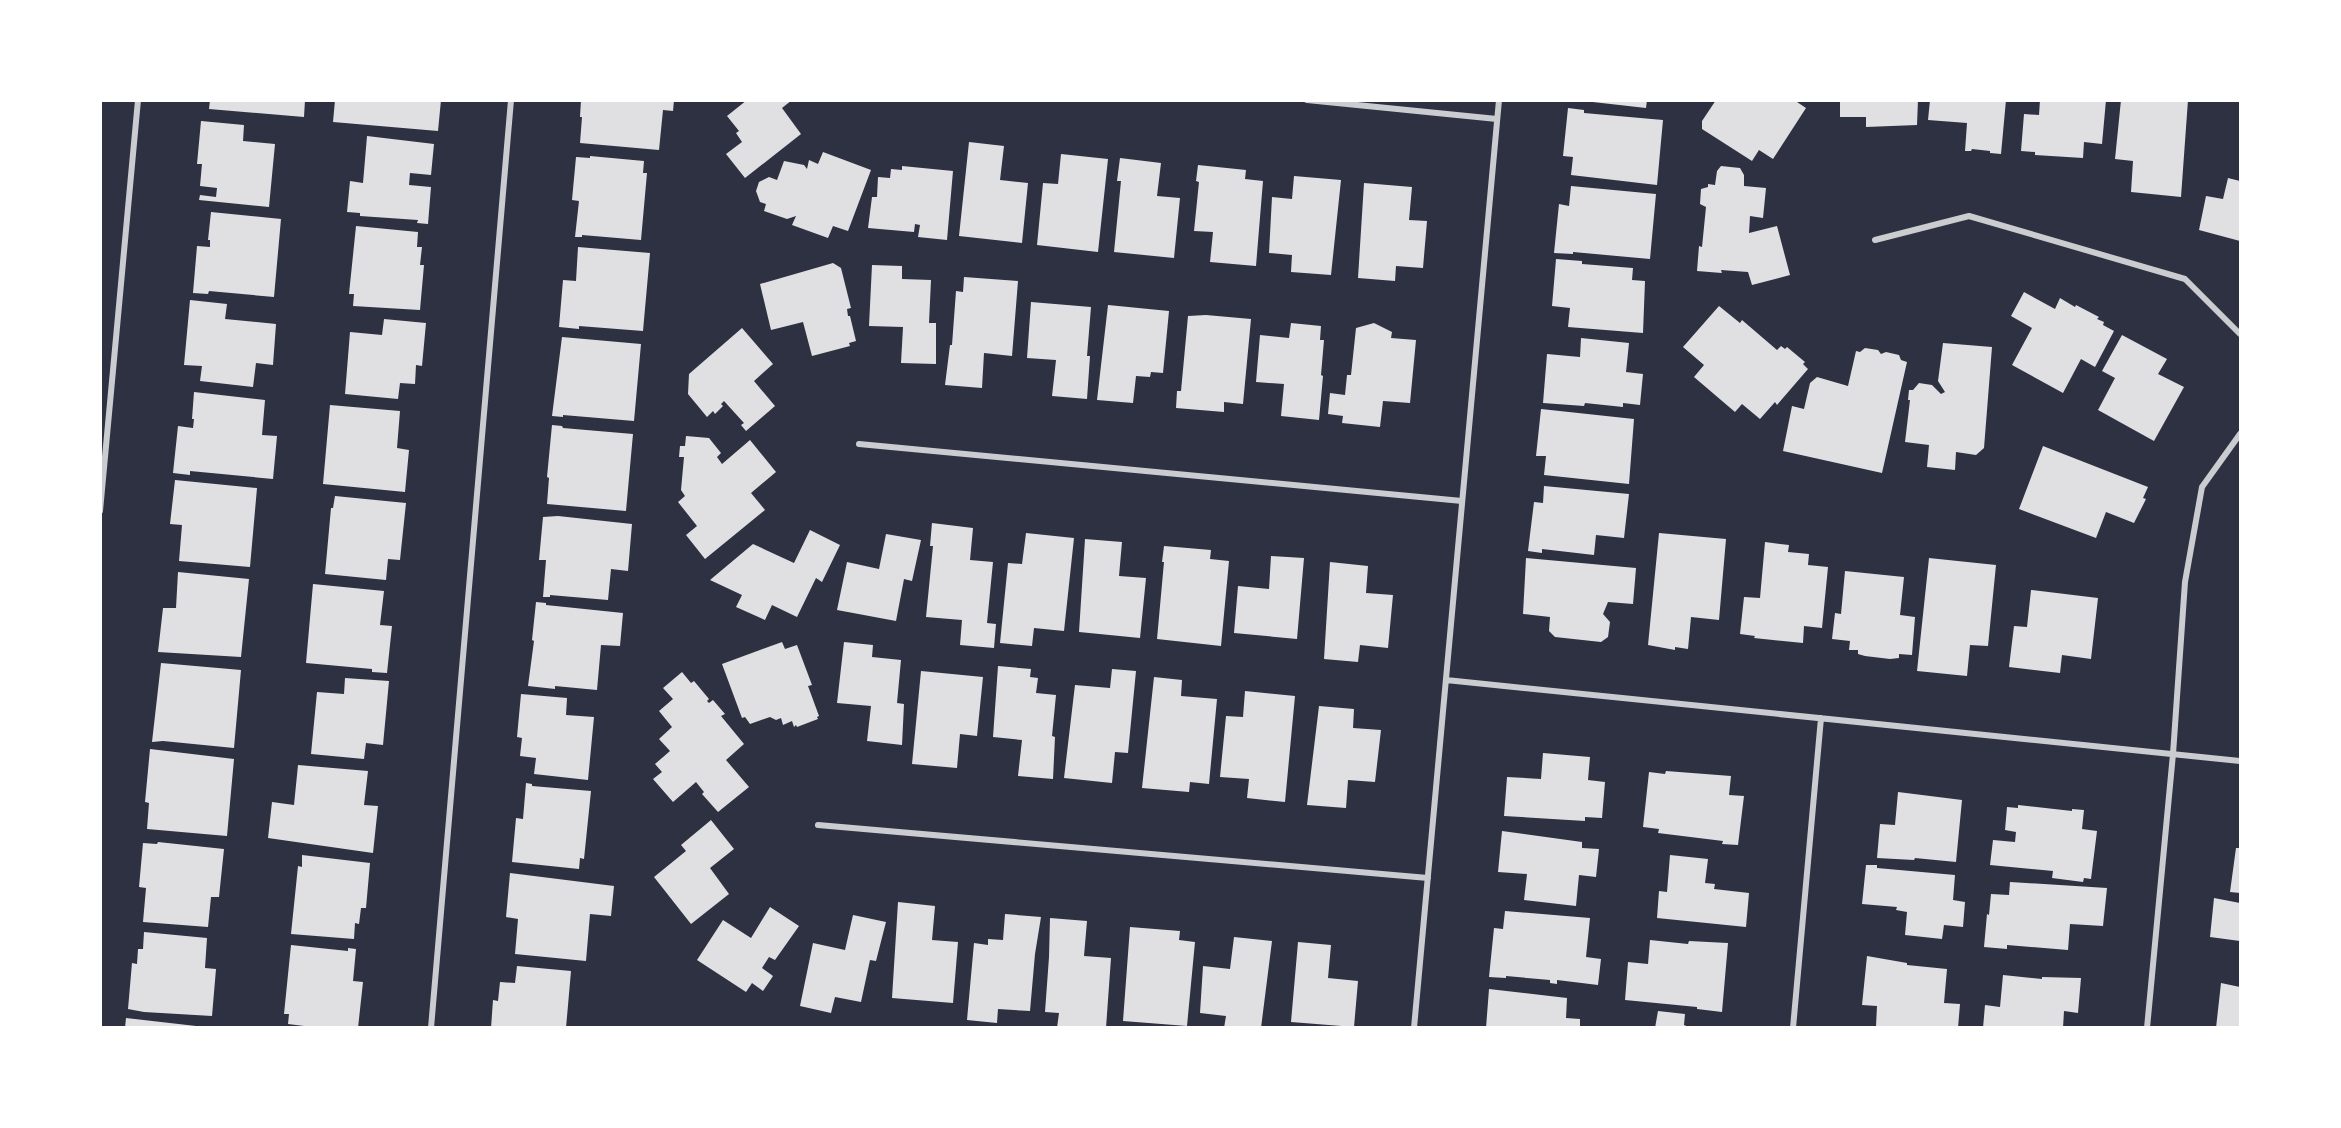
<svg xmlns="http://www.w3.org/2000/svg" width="2341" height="1128" font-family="Literata,serif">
<rect width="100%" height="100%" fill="#2d3142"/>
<path fill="#e0e0e3" d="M210 100H305L304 117 209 109Z
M335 100H441L438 131 333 122Z
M581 100H674L673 111 663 110 659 150 580 143 582 117H580Z
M747 100H792L782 108 801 134 745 178 726 154 742 142 736 133 739 131 727 116Z
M1575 100H1647L1646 108Z
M1716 100H1798L1797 102 1806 108 1773 159 1759 150 1752 161 1702 129V121Z
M1840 100H1918L1917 125 1866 127V117H1840Z
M1930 100H2006L2001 154 1990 153V151L1972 149 1971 151H1965L1967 123 1928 120Z
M2040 100H2106L2102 144 2084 142 2083 158 2035 155V152L2021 151 2024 114 2039 115Z
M2121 100H2188L2181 197 2131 192 2133 161 2115 159Z
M1568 108 1584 110V113L1663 120 1657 185 1571 175 1573 157 1563 156Z
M201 121 244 125 243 141 275 144 269 207 199 200 200 195 216 197 217 188 200 186 202 164H197Z
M367 136 434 144 431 175 410 173 409 185 431 187 428 224 417 223 418 220 360 216V213L347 212 350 181 363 183Z
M969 142 1004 146 1000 180 1028 183 1022 243 959 236Z
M823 152 871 170 848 231 833 226 828 238 792 225 796 216 787 219 764 211 766 204 760 202 756 191 759 182 769 177 777 180 784 161 804 165 807 169 809 160 818 164Z
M1061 154 1108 159 1098 252 1037 245 1043 183 1058 184Z
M590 156 644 161 643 173H647L641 240 582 235V237H575L579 201 572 200 576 157 590 158Z
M1120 158 1161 163 1157 196 1180 198 1174 258 1114 252 1121 181H1117Z
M1198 165 1246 170 1245 179 1263 181 1256 266 1210 262 1213 232 1194 231 1199 182 1196 181Z
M902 166 953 171 947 240 918 237 920 225 915 224 914 232 868 228 872 197H877L878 177 890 178 891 169 902 170Z
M1721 166 1740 168 1744 175V186L1766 188 1763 218 1750 216 1749 233 1777 226 1790 275 1752 285 1748 272 1721 270 1722 273 1697 271 1699 246 1702 247 1706 207 1700 204 1701 189 1708 187V184L1715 185 1717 171Z
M1294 176 1341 180 1331 275 1291 272 1292 255 1269 253 1272 197 1292 199Z
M2228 178 2240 181V241L2199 230 2206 196 2223 199Z
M1364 183 1412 187 1409 220 1427 221 1423 268 1396 266 1395 281 1358 278Z
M1571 186 1656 194 1650 259 1573 252V254L1554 253 1559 204 1569 206Z
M211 212 281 219 274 297 209 291 208 294 193 293 197 246 210 247V240H208Z
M356 226 418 232 417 247H422L420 265H424L420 310 353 306 354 294H349Z
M578 247 650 253 643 331 579 326V329L559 327 563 280 576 281Z
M1556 259 1582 261V264L1633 268 1632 280 1645 281 1643 333 1568 327 1570 308 1552 306Z
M833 263 841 268 851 308 847 309 848 316H850L856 341 849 343 850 346 812 356 803 322 771 330 760 284Z
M872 265 902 266V279L931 280 929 323H936V364L901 363 903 327 869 326Z
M964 277 1018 281 1012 356 984 353 982 388 945 385 950 345H952L956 291 963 292Z
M2024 292 2055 309 2060 298 2075 307 2076 305 2099 317 2097 319 2104 322 2103 325 2114 331 2095 367 2081 359 2063 393 2012 365 2032 328 2011 316Z
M190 300 227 304 225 319 276 324 273 365 256 363 253 387 200 381 202 366 184 365Z
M1031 302 1091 307 1087 356H1090L1087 399 1052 396 1056 360 1027 358Z
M1108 305 1169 311 1163 373 1151 372 1150 377 1136 376 1133 403 1097 400Z
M1719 306 1740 323 1742 320 1777 350 1781 346 1785 349 1787 347 1805 362 1803 364 1808 369 1777 405 1775 402 1760 419 1742 404 1735 412 1694 377 1704 365 1683 347Z
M1206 315 1251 319 1243 404 1224 402V412L1176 408 1177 391H1181L1188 316Z
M384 319 426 323 422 366 416 365 415 384 400 383 398 399 345 394 350 332 382 335Z
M1291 323 1321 326 1320 340H1324L1321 375 1323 376 1319 420 1281 416 1284 384 1256 382 1260 335 1289 338Z
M1374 323 1392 332 1391 338 1416 340 1410 403 1383 401 1380 427 1342 423 1343 416 1328 414 1330 393 1345 395 1347 375H1351L1356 328Z
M742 328 773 364 754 381 775 406 746 431 741 425 744 423 724 401 721 404 723 406 715 414 713 411 707 417 688 394 689 374Z
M2122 335 2167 359 2158 374 2184 387 2154 441 2098 410 2115 378 2102 371Z
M562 337 641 344 634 421 563 415V417L552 416Z
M1581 338 1629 343 1626 372 1643 374 1640 405 1623 403V407L1585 403 1584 406 1543 403 1547 354 1580 357Z
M1943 343 1992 347 1984 448 1976 455 1956 452 1955 470 1927 467 1929 445 1905 442 1910 400H1908L1909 390H1913L1919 383 1932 385 1941 394 1945 392 1938 381Z
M1865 348 1878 350 1881 354 1886 352 1899 355 1901 360 1907 362 1882 473 1783 451 1792 406 1804 409 1810 383 1817 377 1848 386 1856 351 1860 352Z
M194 392 265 400 262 435 277 436 273 479 190 471V475L173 473 178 426 193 428 194 419H192Z
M330 405 400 411 397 448 409 450 405 492 323 484Z
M1541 409 1634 419 1629 484 1544 475 1546 456H1536Z
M552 425 562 426 563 428 633 434 626 511 547 504 549 478 547 477Z
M686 436 709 438 721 453 717 457 722 464 750 440 776 472 751 493 765 510 705 559 686 535 697 526 678 502 685 496 681 490 684 457H679L680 446H685Z
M2043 446 2148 487 2143 498 2146 499 2134 523 2106 512 2096 538 2019 509Z
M175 480 257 488 250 567 179 561 182 525 170 524Z
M1544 486 1629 494 1624 538 1596 535 1594 555 1542 549V553L1528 551 1534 502 1543 503Z
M335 496 406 503 400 560 388 559 386 580 325 574 331 508H333Z
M558 516 632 524 628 571 611 569 608 600 550 595V597H543L546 560H539L543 517Z
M932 523 973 528 970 560 993 562 987 623 996 624 994 648 960 645 962 620 926 617 933 546H930Z
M810 530 840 545 822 582 816 578 797 617 772 605 765 620 736 607 742 595 710 580 753 544 794 563Z
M1026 533 1074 538 1064 631 1034 628 1032 646 1000 643 1008 563 1022 564Z
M1659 533 1726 539 1719 620 1691 617 1688 649 1675 647V650L1648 645Z
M886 534 921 540 912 581 904 579 896 621 837 610 847 562 879 569Z
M1085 539 1122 542 1119 576 1146 578 1140 638 1079 632Z
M1765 542 1789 545 1788 552 1809 554 1808 565 1828 567 1822 628 1804 626 1803 643 1754 638 1755 636 1740 634 1744 597 1760 598Z
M1164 546 1211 550 1210 559 1229 561 1221 646 1157 639 1164 562H1162Z
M1271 556 1304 558 1297 639 1234 633 1238 586 1269 589Z
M1526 558 1636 568 1633 604 1608 602 1603 614 1610 622 1608 637 1601 642 1555 637 1549 631 1550 617 1523 614Z
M1929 558 1996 565 1988 646 1970 645 1967 676 1917 671Z
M1330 562 1368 566 1366 593 1393 595 1388 648 1360 645 1358 662 1324 659Z
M1845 571 1904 577 1900 615 1915 617 1912 655 1899 654V658L1890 659 1865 656 1858 654V650H1849L1850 641 1832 639 1835 613 1841 614Z
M178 572 249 579 241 657 158 652 163 608H176Z
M313 584 384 591 380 625 392 626 387 673 372 672V669L306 663Z
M2031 590 2098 598 2091 659 2062 655 2060 673 2009 667 2014 626 2027 627Z
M536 602 546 603V605L623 613 620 646 601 645 597 690 555 686V689L528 686 534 641 532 640Z
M782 642 785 649 797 645 812 685 808 686 819 716 817 717 818 719 797 727 796 725 794 727 792 721 783 725 781 718 776 720 770 717 750 724 745 717 742 718 722 664Z
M844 642 873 645 872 657 901 660 897 703 904 704 902 745 867 741 871 706 837 703Z
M161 663 241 670 234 748 163 741 152 742Z
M998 666 1031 669 1030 677 1038 678 1036 693 1056 695 1052 736 1055 737 1053 779 1018 776 1022 740 993 737Z
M1112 669 1136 671 1128 753 1115 752 1112 783 1064 778 1075 685 1110 688Z
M921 671 983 677 977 736 960 734 957 768 912 764Z
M682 672 691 683 694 681 709 699 707 701 709 703 713 700 725 714 721 716 744 744 726 760 749 787 718 812 702 794 704 792 696 782 673 802 653 779 662 772 655 764 670 751 659 739 672 727 659 711 673 699 663 688Z
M1154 677 1182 680 1181 696 1217 699 1209 784 1190 782 1189 792 1142 788Z
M345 678 389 681 383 745 366 743 364 759 311 754 317 692 344 694Z
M1245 691 1295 696 1285 802 1247 798 1249 779 1220 777 1226 716 1243 717Z
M521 694 567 698 566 715 594 717 588 780 534 774 536 758 520 756 522 738 517 737Z
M1319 706 1354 709 1353 728 1381 730 1375 782 1348 780 1346 808 1307 805Z
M150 749 234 759 227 836 147 829 149 803 145 802Z
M1543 753 1590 757 1588 780 1605 782 1602 818 1585 817V821L1504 816 1507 777 1541 779Z
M298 765 368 771 364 805 378 806 373 853 268 838 272 802 294 805Z
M1666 771 1731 776 1729 795 1744 796 1738 845 1722 844 1723 841 1658 833 1659 829 1643 827 1649 772 1665 774Z
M526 783 532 784V786L591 791 584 859 580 858 579 869 512 862 516 818 523 819Z
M1898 792 1962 800 1956 862 1915 858 1914 860 1877 858 1880 824 1895 825Z
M2018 805 2072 811V809L2084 810 2082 829 2097 831 2091 879 2084 878 2083 882 2052 878 2053 871 1990 865 1993 840 2015 842 2016 832 2005 830 2007 807 2018 808Z
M711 820 734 849 710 868 729 894 691 924 654 877 686 851 681 845Z
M1502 831 1582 842V848L1599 849 1596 877 1579 875 1576 906 1524 900 1527 874 1498 872Z
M158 842 224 849 219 897H211L208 927 143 922 146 888 139 887 143 843 157 844Z
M2236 848H2240V893L2230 892Z
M302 855 370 863 366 908H361L359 924 355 923 354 939 291 934 298 866 302 867Z
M1670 855 1708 859 1705 883 1715 884 1714 889 1749 893 1746 927 1657 918 1659 891 1667 892Z
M1866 865H1877V868L1955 875 1953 900 1965 902 1963 927 1944 925 1942 939 1905 935 1907 912 1896 910 1897 907 1862 904Z
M510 873 614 886 611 916 590 914 586 961 515 954 518 919 506 917Z
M2010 882 2107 888 2103 926 2070 924 2068 950 2007 945V949L1984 947 1987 914 1989 915 1991 894 2009 895Z
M2214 898 2240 903V941L2210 937Z
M898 902 935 906 932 940 958 942 953 1003 892 998Z
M770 907 799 926 775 960 769 957 762 968 773 976 763 991 752 983 746 992 697 960 723 920 751 938Z
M1505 911 1590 918 1586 957 1601 959 1598 985 1557 980V984L1550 983V980L1506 976V978L1489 977 1494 928 1503 929Z
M1005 914 1041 917 1035 954 1030 1011 998 1009 997 1023 967 1020 974 943 988 945V939L1003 940Z
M853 915 886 922 876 961 870 960 861 1002 835 997 831 1013 800 1006 813 943 845 950Z
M1050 918 1087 921 1084 956 1111 958 1106 1028H1057L1059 1013 1045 1012 1049 957Z
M1130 927 1180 931 1179 940 1195 942 1187 1026 1123 1021Z
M144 932 207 938 205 968 216 969 212 1016 144 1012 128 1009 132 963 137 964 138 949H143Z
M1234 937 1272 941 1261 1028H1224L1226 1016 1200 1013 1203 966 1230 969Z
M1650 940 1688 944 1689 941 1728 943 1722 1012 1697 1009V1007L1625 1000 1628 962 1648 964Z
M1298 942 1331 945 1328 978 1358 981 1354 1027 1291 1022Z
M291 945 348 951V948L356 949 353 981 363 982 358 1028H320L288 1024 289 1014H284Z
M1867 956 1907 963V965L1947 969 1944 1003 1960 1004 1958 1028 1876 1026 1877 1006 1862 1005Z
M517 966 571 971 566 1028H491L493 1000 498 1001 500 982 515 983Z
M2003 975 2042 979V977L2081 978 2078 1013 2064 1011 2063 1028H1983L1985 1005 2000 1007Z
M2221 983 2240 987V1028H2216Z
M1489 989 1567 998 1566 1018 1580 1019V1028H1486Z
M1658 1011 1685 1014 1684 1025 1691 1028H1655Z
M126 1018 196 1026V1028H125Z"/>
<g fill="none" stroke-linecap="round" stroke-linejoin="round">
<path stroke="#caccd0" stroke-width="6" d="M1307 100 1497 119
M1875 240 1969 216 2185 279 2240 334
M859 444 1462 501
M100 511 138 100
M1446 680 2240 761
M818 825 1428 878
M431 1028 511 100
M1414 1028 1499 100
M1793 1028 1821 718
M2147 1028 2173 754 2185 582 2202 487 2240 434"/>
</g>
<rect width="2341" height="1128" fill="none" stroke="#ffffff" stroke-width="204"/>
</svg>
